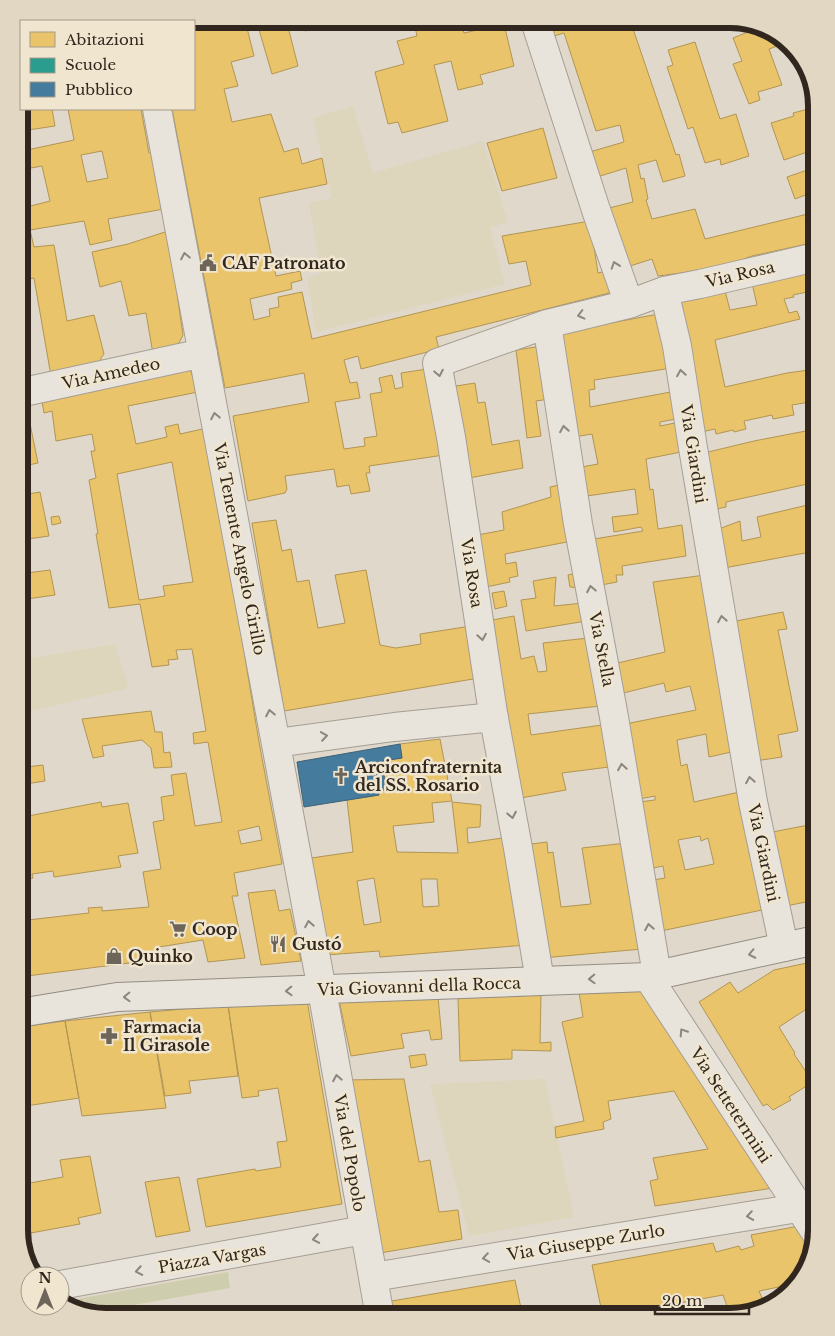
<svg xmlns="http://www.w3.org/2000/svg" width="835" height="1336" font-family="'Libre Baskerville',serif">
<rect width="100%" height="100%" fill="#e0d8ca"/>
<path fill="#ded6bc" d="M353 106 373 173 483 141 508 222 490 228 505 284 316 332 307 278 321 273 309 203 332 198 313 118Z
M115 644 129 688 19 714V660Z
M545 1079 574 1217 469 1236 430 1084Z"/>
<path fill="#ceceae" d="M228 1272 230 1288 88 1313 60 1304V1302Z
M227 1311 229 1317H194Z"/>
<path fill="#e9c46a" stroke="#b29553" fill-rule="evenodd" d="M630 20 676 155 679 154 685 176 663 182 656 160 638 165 641 179 644 178 648 199 646 200 652 219 695 209 705 239 816 212V242L752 256 720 268 658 276 652 259 630 266 605 209 633 202 626 168 594 178 586 153 624 142 620 125 596 131 564 33 551 37 546 21Z
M646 20H674L648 26Z
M414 22H460L464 33 504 24 514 66 480 75 483 84 458 90 451 61 434 65 448 121 402 133 398 122 388 124 375 72 404 64 397 41 417 36Z
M257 23H287L298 66 272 74Z
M303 23H331V25L305 31Z
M205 24H246L254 56 231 62 238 86 224 89 232 122 271 114 284 152 298 148 302 164 322 158 327 184 259 198 276 276 300 271 302 280 291 283 292 289 250 299 254 320 270 316 269 309 279 307 278 297 302 292 312 339 531 285 526 261 509 264 502 236 590 221 598 273 614 269 617 291 436 337 439 349 361 369 358 356 344 360 350 383 357 382 360 398 335 402 344 449 365 446 364 438 377 436 370 394 382 392 379 378 392 375 395 389 403 387 401 373 427 369 444 455 369 466 370 473H366L370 491 351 494 349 485 337 487 334 469 285 476 287 489 285 493 248 501 233 416 309 402 304 373 225 388 172 109H194V28Z
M760 27 777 33 786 43 769 49 782 85 758 92 760 100 749 104 733 64 742 61 733 38Z
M695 42 720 119 736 114 749 156 721 165 720 159 705 163 693 127 688 129 667 67 673 65 668 50Z
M21 95V109H52L55 126 28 130 29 135 19 137V100Z
M816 107V135L813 137 816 149 784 160 771 123 794 116 793 113Z
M68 109H141L149 153 152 152 164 209 108 219 112 240 90 245 84 221 30 230 34 247 54 245 67 321 94 315 104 354 101 358 100 366 51 376 34 278 19 281V209L50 201 42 166 31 168 27 150 74 140ZM102 151 108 178 87 182 81 155Z
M543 128 557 178 502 191 487 143Z
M813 168 816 177V191L795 199 787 177Z
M168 231 183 335 179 343 166 350 153 354 146 313 129 316 121 281 100 287 92 252 128 244Z
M816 265V290L793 295 794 297 784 299 789 313 797 311 800 319 715 340 725 387 787 373 816 369V401L792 405 794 415 773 419 772 415 744 421 746 429 734 432 733 430 716 434 715 429 701 432 677 296 724 287 730 310 757 305 751 279Z
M664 313 672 368 594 380 595 389 589 390 590 407 676 391 681 418 660 422V426L680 422 686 451 646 459 650 490 653 489 658 529 682 525 686 556 622 566 623 575H616L617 582 596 586 588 540 643 531 641 527 614 532 612 517 638 514 635 489 580 497 576 468 598 464 592 434 574 437 557 333Z
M542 346 550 399 536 401 541 436 527 438 516 350Z
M189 366 198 392 128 406 136 444 167 437 165 427 178 424 180 434 207 428 259 742 282 864 234 873 238 896H232L245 958 208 962 203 940 159 947 161 959 19 977V921L89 913 88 908 102 907V911L149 907 143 872 161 869 153 822 164 820 161 797 174 795 171 775 186 773 195 826 222 822 208 742 194 744 193 733 206 731 192 649 176 650 178 659 168 660 169 665 152 667 140 604 109 608 96 534H98L89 480 96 478 91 451H95L92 434 56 441 52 411 44 413 41 396ZM172 462 193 582 163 586 165 596 139 600 117 474ZM259 826 262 840 241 844 238 831Z
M475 383 478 403 485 402 492 445 519 440 523 468 469 478 450 387Z
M25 399 38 463 19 467V400Z
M816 429V500L812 483 726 502V507L712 510 704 453 754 441Z
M19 476 23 495 40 492 49 536 21 540 25 557 19 558Z
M564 484 572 541 505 554 506 564 516 562 518 576 509 578 510 582 481 588 472 536 504 530 502 512 551 497 550 487Z
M816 503V551L724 568 716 530 740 521 742 541 761 537 757 517Z
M59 516 61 523 52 525 51 517Z
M276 520 282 551 291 549 297 582 309 580 318 628 345 623 335 575 366 570 380 645 396 648 421 644 420 634 471 626 479 678 284 711 252 523Z
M50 570 55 595 19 600V574Z
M577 573 580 588 570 587 568 575Z
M705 575 736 751 709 757 706 734 677 740 681 766 687 764 694 802 744 791 762 910 656 932 647 881 665 878 663 866 648 869 639 802 655 800V796L639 799 625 724 696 710 690 686 666 692 664 683 615 695 609 665 665 652 653 582ZM700 836 701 841 708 838 714 864 685 870 678 840Z
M556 577 554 606 583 603 586 621 526 631 521 600 536 598 533 581Z
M504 591 507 606 495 609 492 593Z
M816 606V634L811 607Z
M783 612 787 629 778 630 798 731 778 735 782 757 755 761 731 622Z
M514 616 521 659 534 656 538 672 547 671 543 643 588 638 600 706 528 714 531 735 602 725 609 767 562 773 566 790 515 799 487 621Z
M151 711 155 732H162L164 753 170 752 172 767 154 768 151 748 142 740 102 746 104 756 93 758 82 719Z
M440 739 452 801 432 803 434 822 393 826 397 852 458 853 452 802 481 805 480 827 467 828 468 843 509 837 526 945 380 957 379 951 326 955 311 858 353 852 347 800 379 795 378 791 386 790 382 761 402 758 400 744ZM374 878 381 922 364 925 357 881ZM421 879H437L439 906 423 907Z
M43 765 45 781 19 785V768Z
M816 793V900L781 907 767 833 814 824 807 795Z
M101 802 102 807 128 803 138 853 118 856 121 867 54 877 53 871 32 874 33 878 19 881V806L21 805 23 817Z
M547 842 548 853 553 852 561 907 591 904 582 848 626 843 642 949 542 958 524 845Z
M275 890 279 911 290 909 301 961 261 965 248 893Z
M816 961V1028L805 1010 779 1027 795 1053 794 1054 813 1082 789 1097 791 1100 773 1110 767 1104 763 1106 699 1002 730 982 738 993 774 970Z
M641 987 773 1188 655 1206 650 1181 658 1179 653 1158 708 1149 674 1091 608 1101 611 1119 603 1122 604 1129 556 1138 555 1127 584 1121 562 1022 583 1017 579 992Z
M541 995 540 1043 551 1042V1051L512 1050V1059L460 1061 458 998Z
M438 997 442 1039 431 1040 429 1030 401 1034 404 1048 351 1056 339 1000Z
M307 1000 342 1204 206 1227 197 1179 255 1169 256 1171 281 1167 277 1142 287 1141 278 1088 258 1091 259 1096 242 1098 228 1005Z
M228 1005 238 1076 189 1081 191 1093 165 1096 150 1012Z
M150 1012 166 1108 82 1116 65 1021Z
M65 1021 79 1098 19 1107V1027Z
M425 1054 427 1065 411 1068 409 1056Z
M404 1079 419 1162 430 1160 439 1212 458 1210 462 1239 380 1253 347 1080Z
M90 1156 101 1213 78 1218 80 1224 20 1235 19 1185 63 1177 60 1160Z
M179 1177 190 1231 156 1237 145 1182Z
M799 1226 812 1246 804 1274 794 1284 759 1291 767 1309 731 1317 723 1295 603 1317 592 1265 713 1243 716 1252 739 1246 741 1250 754 1246 751 1235Z
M515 1280 522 1313 498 1317H389L386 1302Z"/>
<path fill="#2a9d8f" stroke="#2c7a6d" d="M359 1308 361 1317H296H299Z"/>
<path fill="#457b9d" stroke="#3f6277" d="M400 744 402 758 382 761 386 790 378 791 379 795 304 807 297 762Z"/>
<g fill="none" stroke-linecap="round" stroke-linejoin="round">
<g stroke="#a59e94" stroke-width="30">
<path id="street" d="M535 21 596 210 629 304 664 291 677 346 693 448 753 802 784 947
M157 109 322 990 380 1317
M664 291 700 284 816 257
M547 324 578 524 614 717 657 975
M19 393 203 353
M276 743 394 727 494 717
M648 977 816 1233
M540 981 518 848 493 713 451 437 437 363 547 324 629 304
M373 1277 798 1208
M60 1285 364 1230"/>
</g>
<g stroke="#948d83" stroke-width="30">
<path id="secondary" d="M19 1013 117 997 648 977 816 940"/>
</g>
<use href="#street" stroke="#e8e4db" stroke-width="28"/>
<use href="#secondary" stroke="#e8e4db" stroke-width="28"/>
</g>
<defs><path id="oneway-chevron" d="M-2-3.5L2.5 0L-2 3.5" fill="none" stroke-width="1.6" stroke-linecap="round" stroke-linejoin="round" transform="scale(1.25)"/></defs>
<g stroke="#8c867c">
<use href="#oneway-chevron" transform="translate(185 256) rotate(-101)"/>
<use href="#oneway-chevron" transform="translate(615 265) rotate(-109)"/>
<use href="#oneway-chevron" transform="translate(581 315) rotate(166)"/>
<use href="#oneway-chevron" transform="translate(439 373) rotate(79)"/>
<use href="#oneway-chevron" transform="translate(681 373) rotate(-99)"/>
<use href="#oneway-chevron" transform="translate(215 416) rotate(-101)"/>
<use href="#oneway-chevron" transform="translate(564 429) rotate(-99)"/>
<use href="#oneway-chevron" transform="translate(591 589) rotate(-101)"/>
<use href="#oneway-chevron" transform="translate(722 619) rotate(-100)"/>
<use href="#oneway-chevron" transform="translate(482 637) rotate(81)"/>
<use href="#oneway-chevron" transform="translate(270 713) rotate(-101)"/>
<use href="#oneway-chevron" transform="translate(324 736) rotate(-8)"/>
<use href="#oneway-chevron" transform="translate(622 767) rotate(-99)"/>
<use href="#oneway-chevron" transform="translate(750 780) rotate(-100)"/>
<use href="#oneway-chevron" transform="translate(512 815) rotate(79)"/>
<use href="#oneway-chevron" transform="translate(309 924) rotate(-100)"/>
<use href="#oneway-chevron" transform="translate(649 927) rotate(-100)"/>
<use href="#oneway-chevron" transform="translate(752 954) rotate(168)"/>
<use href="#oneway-chevron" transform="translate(592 979) rotate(178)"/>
<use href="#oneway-chevron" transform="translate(289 991) rotate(178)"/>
<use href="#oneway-chevron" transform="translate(127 997) rotate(178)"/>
<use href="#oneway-chevron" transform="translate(683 1032) rotate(-123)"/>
<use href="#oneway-chevron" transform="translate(337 1078) rotate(-100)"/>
<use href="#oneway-chevron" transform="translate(750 1216) rotate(171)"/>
<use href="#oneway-chevron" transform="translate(316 1239) rotate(170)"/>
<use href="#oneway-chevron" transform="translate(486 1258) rotate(171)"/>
<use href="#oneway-chevron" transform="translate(139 1271) rotate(170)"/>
</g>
<defs>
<g id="civic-bare" transform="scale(1.35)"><path d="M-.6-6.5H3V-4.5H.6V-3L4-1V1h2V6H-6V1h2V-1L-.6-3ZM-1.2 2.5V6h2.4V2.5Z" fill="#6e655a" stroke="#f0e6d0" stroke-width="2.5" paint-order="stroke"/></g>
<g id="church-bare" transform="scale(1.35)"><path d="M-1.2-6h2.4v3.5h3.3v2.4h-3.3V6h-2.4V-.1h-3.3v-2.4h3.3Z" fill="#6e655a" stroke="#f0e6d0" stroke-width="2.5" paint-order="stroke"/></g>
<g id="supermarket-bare" transform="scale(1.35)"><path d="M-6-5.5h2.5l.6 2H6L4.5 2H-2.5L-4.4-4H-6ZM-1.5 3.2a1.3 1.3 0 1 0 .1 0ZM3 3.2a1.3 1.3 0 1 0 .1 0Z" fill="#6e655a" stroke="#f0e6d0" stroke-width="2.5" paint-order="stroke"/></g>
<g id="restaurant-bare" transform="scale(1.35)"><path d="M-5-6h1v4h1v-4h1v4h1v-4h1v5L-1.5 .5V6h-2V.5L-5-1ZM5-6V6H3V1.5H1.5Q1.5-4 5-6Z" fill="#6e655a" stroke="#f0e6d0" stroke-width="2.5" paint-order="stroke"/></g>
<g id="shop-bare" transform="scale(1.35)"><path d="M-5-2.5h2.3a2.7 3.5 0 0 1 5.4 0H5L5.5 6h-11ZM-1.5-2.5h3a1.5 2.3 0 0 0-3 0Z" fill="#6e655a" stroke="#f0e6d0" stroke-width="2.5" paint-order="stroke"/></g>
<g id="pharmacy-bare" transform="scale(1.35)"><path d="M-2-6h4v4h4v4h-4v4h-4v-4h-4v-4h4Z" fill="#6e655a" stroke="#f0e6d0" stroke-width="2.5" paint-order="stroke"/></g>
</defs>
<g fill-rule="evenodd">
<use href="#civic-bare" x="208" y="263"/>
<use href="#church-bare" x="341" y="776"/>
<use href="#supermarket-bare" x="178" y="929"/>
<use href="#restaurant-bare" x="278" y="944"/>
<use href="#shop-bare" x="114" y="956"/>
<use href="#pharmacy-bare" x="109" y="1036"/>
</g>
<g text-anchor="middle" stroke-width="5" stroke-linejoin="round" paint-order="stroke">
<g font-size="16" font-weight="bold" fill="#31271e" stroke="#f0e6d0" text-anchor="start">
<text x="222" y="269">CAF Patronato</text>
<text x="355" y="773">Arciconfraternita<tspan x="355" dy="18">del SS. Rosario</tspan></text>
<text x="192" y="935">Coop</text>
<text x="292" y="950">Gustó</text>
<text x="128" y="962">Quinko</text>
<text x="123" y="1033">Farmacia<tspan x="123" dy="18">Il Girasole</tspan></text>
</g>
<g font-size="16" fill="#31271e" stroke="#f0e6d0">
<text transform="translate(740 274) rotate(-13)" y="6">Via Rosa</text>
<text transform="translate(111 373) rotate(-12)" y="6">Via Amedeo</text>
<text transform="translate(694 454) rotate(81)" y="6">Via Giardini</text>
<text transform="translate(240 549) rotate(79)" y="6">Via Tenente Angelo Cirillo</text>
<text transform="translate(472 573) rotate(81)" y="6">Via Rosa</text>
<text transform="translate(602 649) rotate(79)" y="6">Via Stella</text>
<text transform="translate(764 853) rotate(78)" y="6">Via Giardini</text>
<text transform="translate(419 986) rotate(-2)" y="6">Via Giovanni della Rocca</text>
<text transform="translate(731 1105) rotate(57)" y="6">Via Settetermini</text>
<text transform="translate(350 1153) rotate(80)" y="6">Via del Popolo</text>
<text transform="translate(586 1242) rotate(-9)" y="6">Via Giuseppe Zurlo</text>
<text transform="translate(212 1258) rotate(-10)" y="6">Piazza Vargas</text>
</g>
</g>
<path d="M0 0H835V1336H0ZM106 28H730A78 78 0 0 1 808 106V1230A78 78 0 0 1 730 1308H106A78 78 0 0 1 28 1230V106A78 78 0 0 1 106 28Z" fill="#e1d7c2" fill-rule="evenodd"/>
<path fill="none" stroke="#31271e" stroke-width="6" d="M106 28H730A78 78 0 0 1 808 106V1230A78 78 0 0 1 730 1308H106A78 78 0 0 1 28 1230V106A78 78 0 0 1 106 28Z"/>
<rect x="20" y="20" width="175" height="90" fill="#f0e6d0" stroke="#a49a89"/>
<rect x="30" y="32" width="25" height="15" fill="#e9c46a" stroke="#a49a89"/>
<text x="65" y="45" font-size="15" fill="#31271e">Abitazioni</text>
<rect x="30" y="58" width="25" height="15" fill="#2a9d8f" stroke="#a49a89"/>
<text x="65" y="70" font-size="15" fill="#31271e">Scuole</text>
<rect x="30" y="82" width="25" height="15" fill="#457b9d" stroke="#a49a89"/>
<text x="65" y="95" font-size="15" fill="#31271e">Pubblico</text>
<g transform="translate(45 1291)"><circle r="24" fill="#f0e6d0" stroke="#a49a89"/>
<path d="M0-4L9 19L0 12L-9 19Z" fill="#6e655a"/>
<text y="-8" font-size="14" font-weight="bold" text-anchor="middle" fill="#31271e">N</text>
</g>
<path d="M655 1306v8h94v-8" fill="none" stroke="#31271e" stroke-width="2.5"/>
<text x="662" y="1306" font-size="15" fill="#31271e" stroke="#f0e6d0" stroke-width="4" paint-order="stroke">20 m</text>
</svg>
